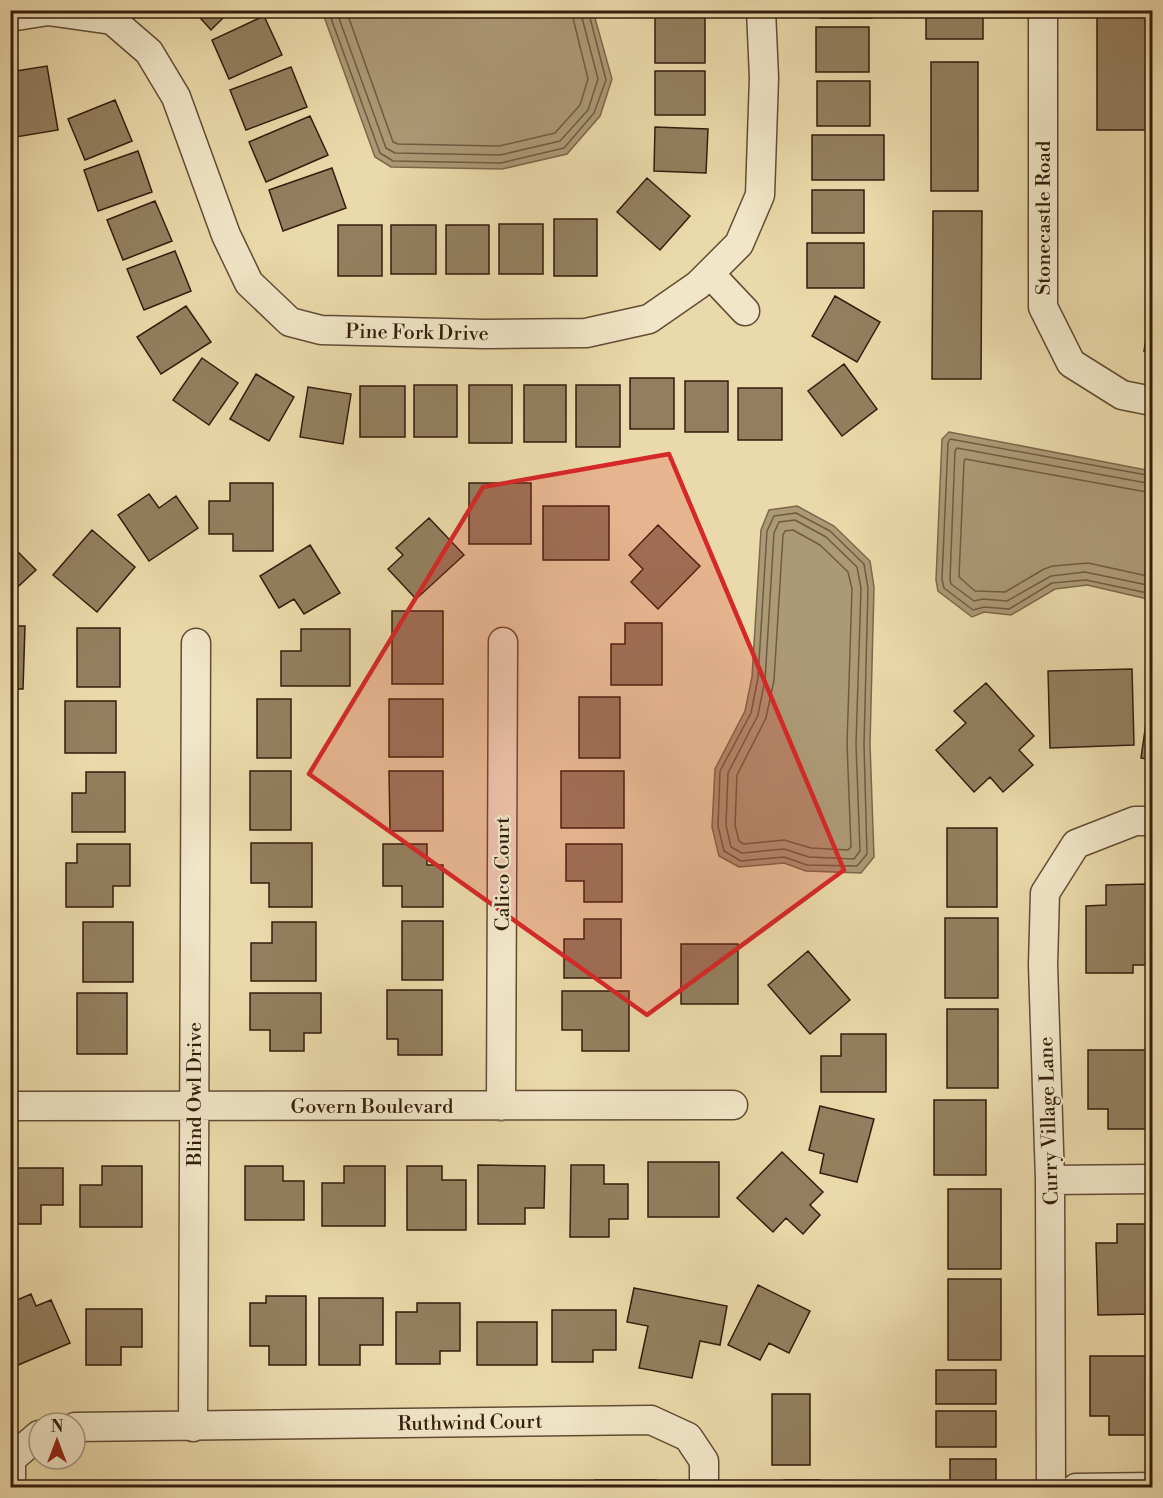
<svg xmlns="http://www.w3.org/2000/svg" width="1163" height="1498" font-family="'Libre Bodoni',serif">
<rect width="100%" height="100%" fill="#ead9aa"/>
<filter id="stains"><feTurbulence type="fractalNoise" baseFrequency=".00333" numOctaves="4"/><feColorMatrix values="0 0 0 0 .2 0 0 0 0 .09 0 0 0 0 .02 0 0 0 .5 -.17"/></filter>
<radialGradient id="worn" r=".72"><stop offset=".6" stop-color="#630" stop-opacity="0"/><stop offset="1" stop-color="#630" stop-opacity=".3"/></radialGradient>
<path fill="#ac9975" stroke="#7c674b" stroke-width="1.5" d="M322 11H593L612 79 600 116 567 154 502 169 391 167 375 157Z
M949 432 1152 471V600L1087 585 1055 589 1011 615 984 612 972 617 938 591 936 580 942 439Z
M797 506 834 526 870 561 874 587 870 744 874 857 861 873 806 871 784 863 739 867 719 856 712 827 715 769 745 711 752 677 761 530 769 510Z"/>
<g fill="none" stroke-linecap="round" stroke-linejoin="round">
<path stroke="#705b41" stroke-width="1.5" d="M328 10 380 153 393 161 501 163 564 148 594 113 606 80 588 10
M336 10 386 148 395 153 500 155 560 141 588 110 598 79 580 10
M346 10 393 142 398 144 499 146 555 133 580 105 588 79 571 10
M1152 476 950 439 948 443 942 579 944 588 973 610 984 607 1009 609 1052 583 1086 580 1152 594
M1152 484 957 448 955 451 950 579 951 584 974 601 983 599 1007 601 1051 576 1085 572 1152 586
M1152 493 965 459 964 462 959 577 975 591 1005 592 1044 569 1053 566 1088 563 1152 577
M796 513 830 531 864 564 868 588 864 744 867 854 857 866 807 865 784 857 741 861 724 851 718 826 720 771 751 713 758 678 767 531 774 516Z
M795 520 826 537 857 567 861 588 856 744 860 851 854 859 809 857 784 849 742 853 731 847 726 825 728 773 758 715 765 680 774 533 779 522Z
M793 530 820 545 848 572 852 589 847 744 851 847 848 850 811 848 784 840 744 844 739 841 735 825 737 775 766 718 774 680 783 535 785 531Z"/>
</g>
<path fill="#937f5f" stroke="#341d0d" stroke-width="1.5" d="M193 10H231L211 30Z
M820 10H872V18H820Z
M926 10H983V39H926Z
M1097 10H1152V130H1097Z
M264 16 282 55 229 79 212 40Z
M655 17H705V63H655Z
M816 27H869V72H816Z
M931 62H978V191H931Z
M47 66 58 130 16 137 10 104V72Z
M291 67 307 107 246 130 230 90Z
M655 71H705V115H655Z
M817 81H870V126H817Z
M115 100 132 141 85 160 68 119Z
M310 116 328 155 266 182 249 142Z
M655 127 708 129 706 173 654 171Z
M812 135H884V180H812Z
M138 151 152 192 98 211 84 170Z
M332 168 346 208 283 231 269 190Z
M647 178 690 216 660 250 617 212Z
M812 190H864V233H812Z
M155 201 172 241 123 260 107 220Z
M933 211H982L981 379H932Z
M554 219H597V276H554Z
M499 224H543V274H499Z
M338 225H382V276H338Z
M391 225H436V274H391Z
M446 225H489V274H446Z
M807 243H864V288H807Z
M175 251 191 291 144 310 127 269Z
M835 296 880 322 857 362 812 336Z
M186 306 211 342 161 374 137 337Z
M1152 306V352L1144 351Z
M202 358 238 383 209 425 173 400Z
M844 364 877 409 842 436 808 391Z
M256 374 294 397 269 441 230 419Z
M630 378H674V429H630Z
M685 381H728V432H685Z
M414 385H457V437H414Z
M469 385H512V443H469Z
M524 385H566V442H524Z
M576 385H620V447H576Z
M360 386H405V437H360Z
M308 387 351 394 343 444 300 437Z
M738 388H782V440H738Z
M230 483H273V551H233V534H209V501H230Z
M469 483H531V544H469Z
M149 494 159 508 176 496 198 528 149 561 118 515Z
M543 506H609V560H543Z
M429 518 464 555 416 599 388 569 403 555 396 548Z
M658 525 700 566 658 609 631 582 643 569 629 555Z
M92 530 135 567 97 612 53 575Z
M10 544 36 570 10 594Z
M310 545 340 593 304 614 294 599 279 608 260 576Z
M392 611H443V684H392Z
M625 623H662V685H611V644H625Z
M10 626H25L23 689H10Z
M77 628H120V687H77Z
M301 629H350V686H281V651H301Z
M1132 669 1134 745 1050 748 1048 671Z
M1152 681V760L1141 758Z
M986 683 1034 736 1019 750 1033 765 1003 792 990 777 974 792 936 750 966 723 954 711Z
M579 697H620V758H579Z
M257 699H291V758H257Z
M389 699H443V757H389Z
M65 701H116V753H65Z
M250 771H291V830H250Z
M389 771H443V831H390Z
M561 771H624V828H561Z
M86 772H125V832H72V793H86Z
M947 828H997V907H947Z
M251 843H312V907H269V883H251Z
M77 844H130V886H113V907H66V863H77Z
M383 844H427V865H443V907H402V886H383Z
M566 844H622V902H584V881H566Z
M1148 884V904H1152V965H1133V973H1086V906L1106 905V885Z
M945 918H998V998H945Z
M584 919H621V978H564V939H584Z
M402 921H443V980H402Z
M83 922H133V982H83Z
M272 922H316V981H251V943H272Z
M681 944H738V1004H681Z
M808 951 850 1000 810 1034 768 985Z
M387 990H442V1055H398V1039H387Z
M562 991H629V1051H582V1030H562Z
M77 993H127V1054H77Z
M250 993H321V1033H304V1051H270V1030H250Z
M947 1009H998V1088H947Z
M841 1034H886V1092H821V1056H841Z
M1088 1050H1152V1109H1148V1129H1108V1109H1088Z
M934 1100H986V1175H934Z
M820 1106 874 1119 857 1182 820 1173 824 1154 809 1150Z
M782 1152 823 1192 810 1205 820 1215 803 1234 786 1218 773 1232 737 1198Z
M648 1162H719V1217H648Z
M478 1165 545 1166 544 1208H525V1224H478Z
M571 1165H604V1184H628V1219H609V1237H570Z
M102 1166H142V1227H80V1185H102Z
M245 1166H283V1181H304V1220H245Z
M344 1166H385V1226H322V1183H344Z
M407 1166H442V1180H466V1230H407Z
M10 1168H63V1205H41V1224H10Z
M948 1189H1001V1269H948Z
M1117 1224H1152V1314L1098 1315 1096 1243H1117Z
M948 1279H1001V1360H948Z
M758 1285 810 1311 789 1353 769 1343 760 1360 728 1345Z
M634 1288 727 1306 720 1345 700 1341 692 1378 639 1368 648 1326 627 1322Z
M31 1294 36 1306 51 1300 70 1343 11 1368 10 1303Z
M266 1296H306V1365H269V1346H250V1303H266Z
M319 1298H383V1345H360V1365H319Z
M417 1303H460V1351H440V1364H396V1312H417Z
M86 1309H142V1347H121V1365H86Z
M552 1310H616V1350H593V1362H552Z
M477 1322H537V1365H477Z
M1090 1356H1152V1416H1150V1435H1109V1416H1090Z
M936 1370H996V1404H936Z
M772 1394H810V1465H772Z
M936 1411H996V1447H936Z
M950 1459H996V1488H950Z
M595 1480H656V1488H595Z
M784 1480H820V1488H784Z
M54 1482H113V1488H54Z
M385 1483H425V1488H385Z
M128 1485H168V1488H128Z
M230 1485H268V1488H230Z
M458 1485H504V1488H458Z
M282 1486H311V1488H282Z
M517 1486H581V1488H517Z"/>
<g fill="none" stroke-linecap="round" stroke-linejoin="round">
<g stroke="#624c34" stroke-width="31">
<path id="minor" d="M1043 10V307L1071 363 1122 395 1152 401
M10 17 48 11 112 20 149 52 176 97 226 235 249 283 290 322 321 330 485 334 586 333 649 319 698 285 739 244 760 195 764 78 761 10
M711 275 745 311
M10 1106 733 1105
M501 1106 503 642
M1050 1180 1152 1179
M75 1427 651 1420 688 1437 704 1461V1488
M193 1427 196 643
M11 1488V1459L39 1435
M1051 1488 1050 1180 1043 965 1045 893 1076 844 1135 821H1152
M1076 1488 1152 1487"/>
</g>
<use href="#minor" stroke="#f1e6c8" stroke-width="28"/>
</g>
<path fill="#d62828" fill-opacity="0.2" stroke="#d62828" stroke-width="4.5" stroke-linejoin="round" d="M669 454 844 870 647 1015 309 774 483 487Z"/>
<g text-anchor="middle" stroke-width="4.5" stroke-linejoin="round" paint-order="stroke">
<g font-size="20" fill="#341d0d" stroke="#f1e6c8">
<text transform="translate(1043 218) rotate(-90)" y="7">Stonecastle Road</text>
<text transform="translate(417 332) rotate(1)" y="7">Pine Fork Drive</text>
<text transform="translate(502 874) rotate(-90)" y="7">Calico Court</text>
<text transform="translate(194 1094) rotate(-90)" y="7">Blind Owl Drive</text>
<text x="372" y="1113">Govern Boulevard</text>
<text transform="translate(1048 1121) rotate(-92)" y="7">Curry Village Lane</text>
<text transform="translate(470 1422) rotate(-1)" y="7">Ruthwind Court</text>
</g>
</g>
<rect width="1163" height="1498" fill="none" stroke="#ead9aa" stroke-width="36"/>
<rect x="12" y="12" width="1139" height="1474" fill="none" stroke="#341d0d" stroke-width="3"/>
<rect x="18" y="18" width="1127" height="1462" fill="none" stroke="#341d0d" stroke-width="1.5"/>
<g transform="translate(57 1441)"><circle r="28" fill="#f1e6c8" stroke="#a5967d" stroke-width="1.5"/>
<path d="M0-4.5L10 22L0 15L-10 22Z" fill="#8f2418"/>
<text y="-9" font-size="16" font-weight="bold" text-anchor="middle" fill="#341d0d">N</text>
</g>
<rect width="100%" height="100%" filter="url(#stains)"/>
<rect width="100%" height="100%" fill="url(#worn)"/>
</svg>
